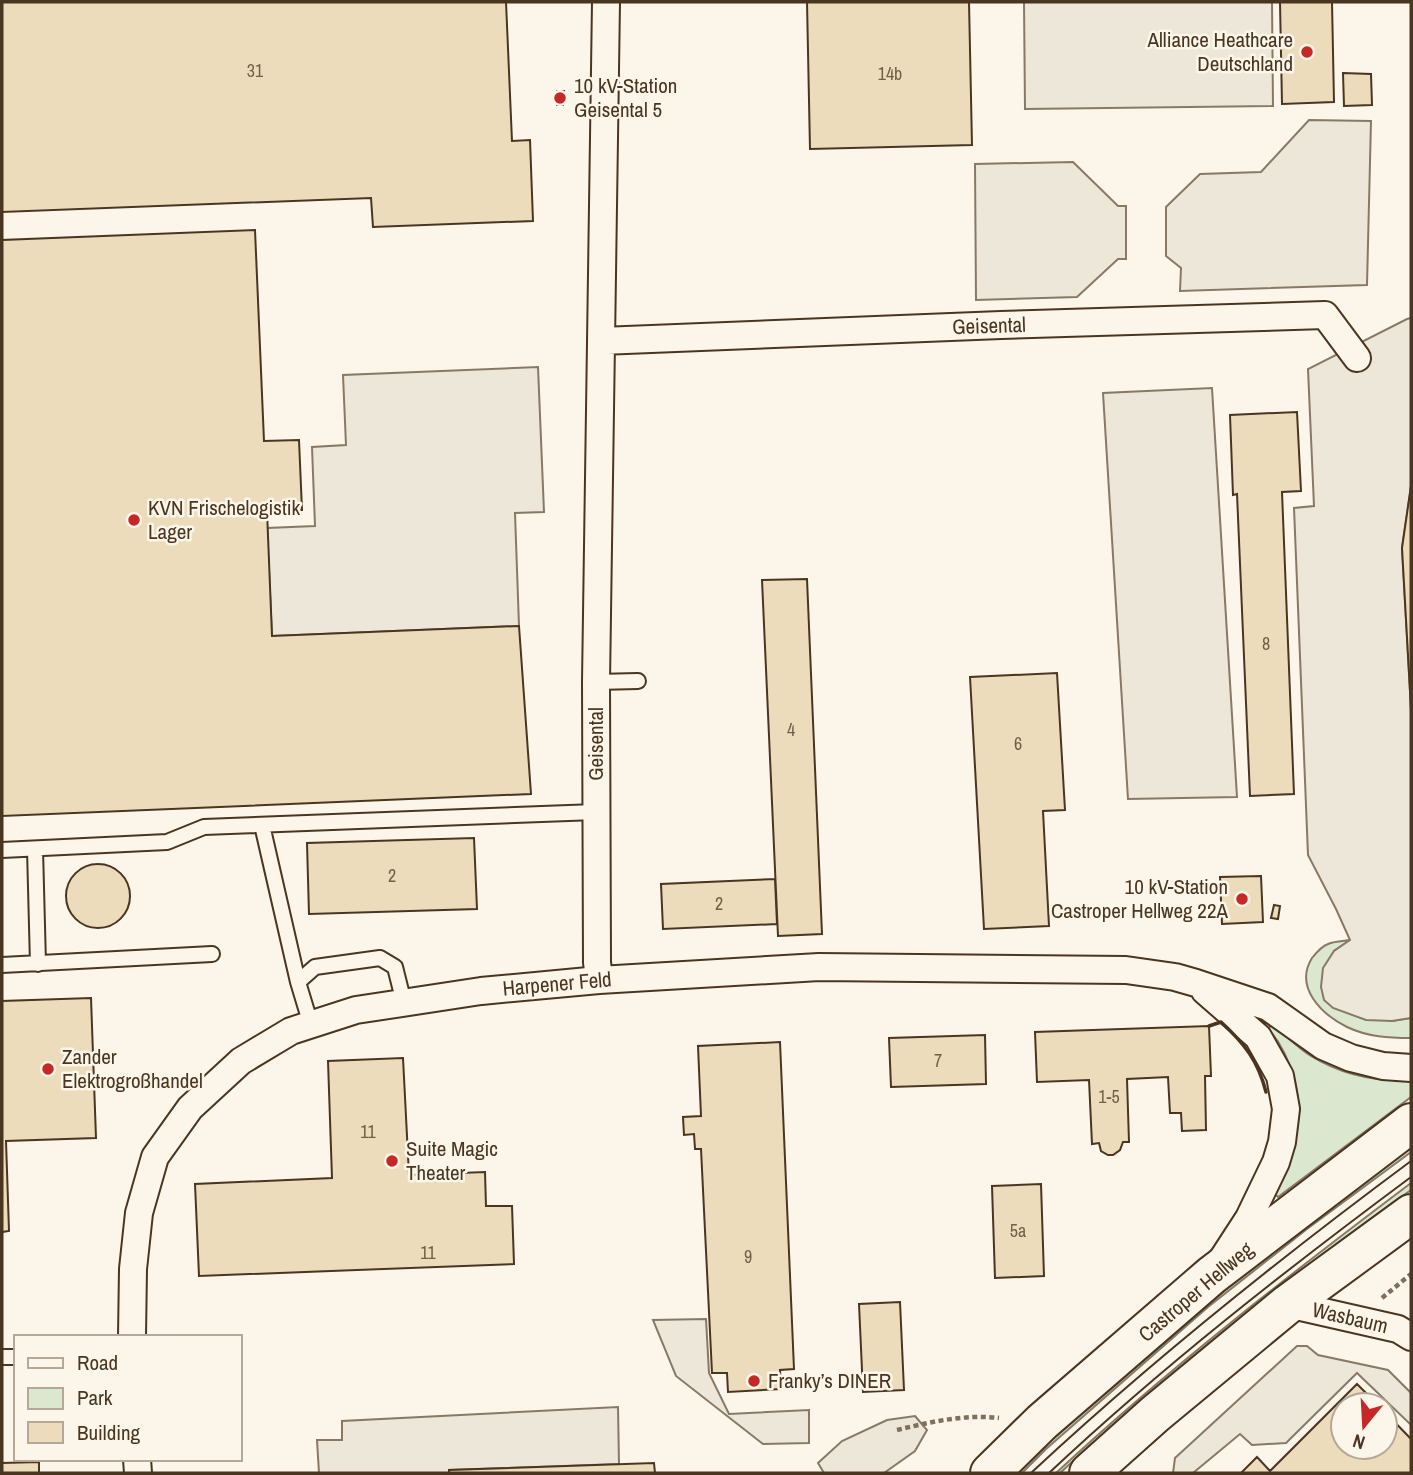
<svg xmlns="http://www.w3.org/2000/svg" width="1413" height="1475" font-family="'Archivo Narrow',sans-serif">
<rect width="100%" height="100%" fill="#fbf6e9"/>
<path fill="#dce7d0" stroke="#887966" stroke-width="2" d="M1350 940 1334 951 1392 1021 1411 1018V1038C1389 1038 1368 1037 1347 1027 1321 1014 1294 987 1312 958 1316 953 1322 946 1328 944 1335 941 1344 941 1350 940Z
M1270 1025H1273C1286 1035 1297 1047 1311 1056 1342 1075 1376 1082 1411 1080V1097L1278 1197 1275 1194C1282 1175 1292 1157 1296 1137 1304 1099 1293 1059 1269 1029Z
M1411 1146V1152L1307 1229 1208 1307 1046 1449 1022 1473H1015C1137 1353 1275 1250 1411 1146Z
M1411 1183V1190C1288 1277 1170 1370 1060 1473H1056C1168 1369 1289 1275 1411 1183Z"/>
<path fill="#ede7d9" stroke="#887966" stroke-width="2" d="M1024 2H1272L1273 106 1025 109Z
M1309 120 1371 121 1367 285 1180 291 1181 268 1166 256V207L1200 174 1261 172Z
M1073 162 1118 206H1126V259H1118L1077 297 976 300 975 164Z
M1411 318V486L1402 548 1411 709V1018L1392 1021 1366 1020 1333 1008 1324 1000 1321 987 1323 968 1334 951 1350 940 1336 909 1308 855 1294 508 1314 506 1308 369 1407 319Z
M538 367 544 512 515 513 519 626 272 636 267 528 315 526 312 447 346 445 343 375Z
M1212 388 1237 797 1128 799 1103 393Z
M706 1319 709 1373 729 1414 809 1410V1443L763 1444 676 1376 653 1320Z
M1297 1346H1307L1318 1355 1388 1370 1411 1393V1425L1357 1373 1286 1443 1252 1445 1240 1434 1193 1473H1173L1175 1458Z
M618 1407 619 1464 449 1470V1473H319L317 1440H342V1421Z
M915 1416 927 1430 915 1451 884 1473H824L818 1463 842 1441 887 1420Z"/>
<path fill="#ecdcbc" stroke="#4a3520" stroke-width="2" d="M2 2H506L512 141 530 140 533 221 373 227 371 198 2 212Z
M807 2H969L972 145 810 149Z
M1280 2H1332L1334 102 1282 104Z
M1343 73 1371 74 1372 105 1344 106Z
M557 91H564L563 105H557Z
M255 230 264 441 299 440 302 510 267 511 272 636 519 626 531 794 2 816V240Z
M1297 412 1301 491 1282 492 1294 794 1250 796 1237 494 1233 495 1230 415Z
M1411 486V709L1402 548Z
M807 579 822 934 778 936 762 580Z
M1057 673 1065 810 1043 811 1049 926 984 929 970 677Z
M474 838 477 909 309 914 307 843Z
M66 896a32 32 0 1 1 64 0a32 32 0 1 1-64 0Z
M1261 876 1263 922 1222 924 1220 877Z
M775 879 777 924 663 929 661 884Z
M1274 905 1280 906 1278 919 1271 918Z
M91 998 96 1138 6 1141 9 1231 2 1232V1001Z
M1209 1026 1211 1076H1205L1206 1130 1182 1131 1181 1113H1170L1168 1077 1127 1079 1129 1142H1123L1120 1150 1113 1155H1108L1101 1151 1099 1143 1092 1144 1089 1080 1037 1082 1035 1032Z
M985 1035 986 1084 891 1087 889 1038Z
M780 1042 794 1369 780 1370 781 1389 728 1392 727 1373H712L701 1149H695L694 1134 684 1135 683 1117 701 1116 698 1046Z
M403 1058 409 1175 485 1172 486 1206H512L514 1264 199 1276 195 1184 332 1178 328 1061Z
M1041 1184 1044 1276 995 1278 992 1186Z
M900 1302 904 1390 863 1392 859 1304Z
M1357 1384 1378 1405H1343V1447H1385V1412L1411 1439V1473H1241L1257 1457 1270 1471Z
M39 1462V1473H2V1463Z
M654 1463 655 1473H449V1470Z"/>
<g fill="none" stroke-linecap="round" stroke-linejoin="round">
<g stroke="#4a3520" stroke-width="18">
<path id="lane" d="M596 682 638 681
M262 825 298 982
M35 849 38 964
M2 850 167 842 204 827 596 812
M2 965 212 954
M311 1025 298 982 315 967 380 958 395 967 404 1003
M2 1357H16"/>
</g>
<g stroke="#4a3520" stroke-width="30">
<path id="street" d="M601 341 1001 325 1325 315 1357 358
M599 980 597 962 596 682 606 2
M1205 991 1258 1037 1280 1076 1286 1109 1282 1142 1276 1162 1249 1218 1223 1258
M1288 1304 1398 1329 1411 1337
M132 1337 133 1269 139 1213 155 1157 190 1108 241 1061 291 1031 356 1010 481 991 599 980 819 967 1126 970 1175 977 1196 983 1268 1007 1323 1046 1351 1058 1383 1066 1411 1068
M137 1459 138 1473"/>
</g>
<g stroke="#4a3520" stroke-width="42">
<path id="primary" d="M990 1473 1042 1422 1212 1275 1411 1123
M1089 1473 1155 1414 1288 1304 1411 1214"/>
</g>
<path stroke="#7f6f5c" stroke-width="4.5" stroke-dasharray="5 3.5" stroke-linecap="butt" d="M1382 1298 1411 1274
M897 1430C930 1422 965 1414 999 1418"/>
<use href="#lane" stroke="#fbf6e9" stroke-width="14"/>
<use href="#street" stroke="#fbf6e9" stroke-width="26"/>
<use href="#primary" stroke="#fbf6e9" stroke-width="38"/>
<path stroke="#4a3520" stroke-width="2" d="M1031 1473C1151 1361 1279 1259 1411 1161
M1049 1473C1163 1366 1286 1270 1411 1177"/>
<path stroke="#4a3520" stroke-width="2" stroke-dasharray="9 3.5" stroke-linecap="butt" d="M1209 1026 1221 1022C1245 1044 1258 1061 1266 1092"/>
<path stroke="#4a3520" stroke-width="3.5" d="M1209 1026 1221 1022C1245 1044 1258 1061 1266 1092"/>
</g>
<g fill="#c62828" stroke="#fbf6e9" stroke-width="2.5">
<circle cx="1307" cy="52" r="7"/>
<circle cx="560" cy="98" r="7"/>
<circle cx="134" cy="520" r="7"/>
<circle cx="1242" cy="899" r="7"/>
<circle cx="48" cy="1069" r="7"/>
<circle cx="392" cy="1161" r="7"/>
<circle cx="754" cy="1381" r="7"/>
</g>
<g text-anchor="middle" stroke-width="5" stroke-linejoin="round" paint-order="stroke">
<g font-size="18" fill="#725f47">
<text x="255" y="77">31</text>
<text x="890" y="80">14b</text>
<text x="1266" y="650">8</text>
<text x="791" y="736">4</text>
<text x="1018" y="750">6</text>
<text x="392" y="882">2</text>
<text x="719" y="910">2</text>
<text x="938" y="1067">7</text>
<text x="1109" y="1103">1-5</text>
<text x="368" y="1138">11</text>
<text x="1018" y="1237">5a</text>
<text x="428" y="1259">11</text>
<text x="748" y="1263">9</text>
</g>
<g font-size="21" fill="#4a3520" stroke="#fbf6e9" text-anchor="start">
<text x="1293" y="47" text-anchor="end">Alliance Heathcare<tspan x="1293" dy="24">Deutschland</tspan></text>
<text x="574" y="93">10 kV-Station<tspan x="574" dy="24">Geisental 5</tspan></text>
<text x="148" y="515">KVN Frischelogistik<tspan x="148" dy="24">Lager</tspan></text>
<text x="1228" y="894" text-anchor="end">10 kV-Station<tspan x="1228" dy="24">Castroper Hellweg 22A</tspan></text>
<text x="62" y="1064">Zander<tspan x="62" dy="24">Elektrogroßhandel</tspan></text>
<text x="406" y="1156">Suite Magic<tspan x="406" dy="24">Theater</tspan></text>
<text x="768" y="1388">Franky’s DINER</text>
</g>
<g font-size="21" fill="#4a3520" stroke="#fbf6e9">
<text transform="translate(989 326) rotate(-2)" y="7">Geisental</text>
<text transform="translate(596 744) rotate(-90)" y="7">Geisental</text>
<text transform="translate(557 984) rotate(-5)" y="7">Harpener Feld</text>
<text transform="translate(1196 1292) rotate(-40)" y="7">Castroper Hellweg</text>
<text transform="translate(1350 1318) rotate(13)" y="7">Wasbaum</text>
</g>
</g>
<rect width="1413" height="1475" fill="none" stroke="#4a3520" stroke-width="7"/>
<rect x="14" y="1335" width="228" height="126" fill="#fbf6e9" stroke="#b4a999" stroke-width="2"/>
<rect x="28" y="1358" width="35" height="10" fill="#fbf6e9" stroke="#b4a999" stroke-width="2"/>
<text x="77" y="1370" font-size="21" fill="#4a3520">Road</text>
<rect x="28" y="1388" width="35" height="21" fill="#dce7d0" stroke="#b4a999" stroke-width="2"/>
<text x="77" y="1405" font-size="21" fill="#4a3520">Park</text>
<rect x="28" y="1422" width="35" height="21" fill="#ecdcbc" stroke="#b4a999" stroke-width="2"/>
<text x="77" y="1440" font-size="21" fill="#4a3520">Building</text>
<g transform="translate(1364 1426) rotate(198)"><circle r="33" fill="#fbf6e9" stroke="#b4a999" stroke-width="2"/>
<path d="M0-5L12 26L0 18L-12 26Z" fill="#c62828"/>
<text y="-10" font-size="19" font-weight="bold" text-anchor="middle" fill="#4a3520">N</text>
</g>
</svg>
